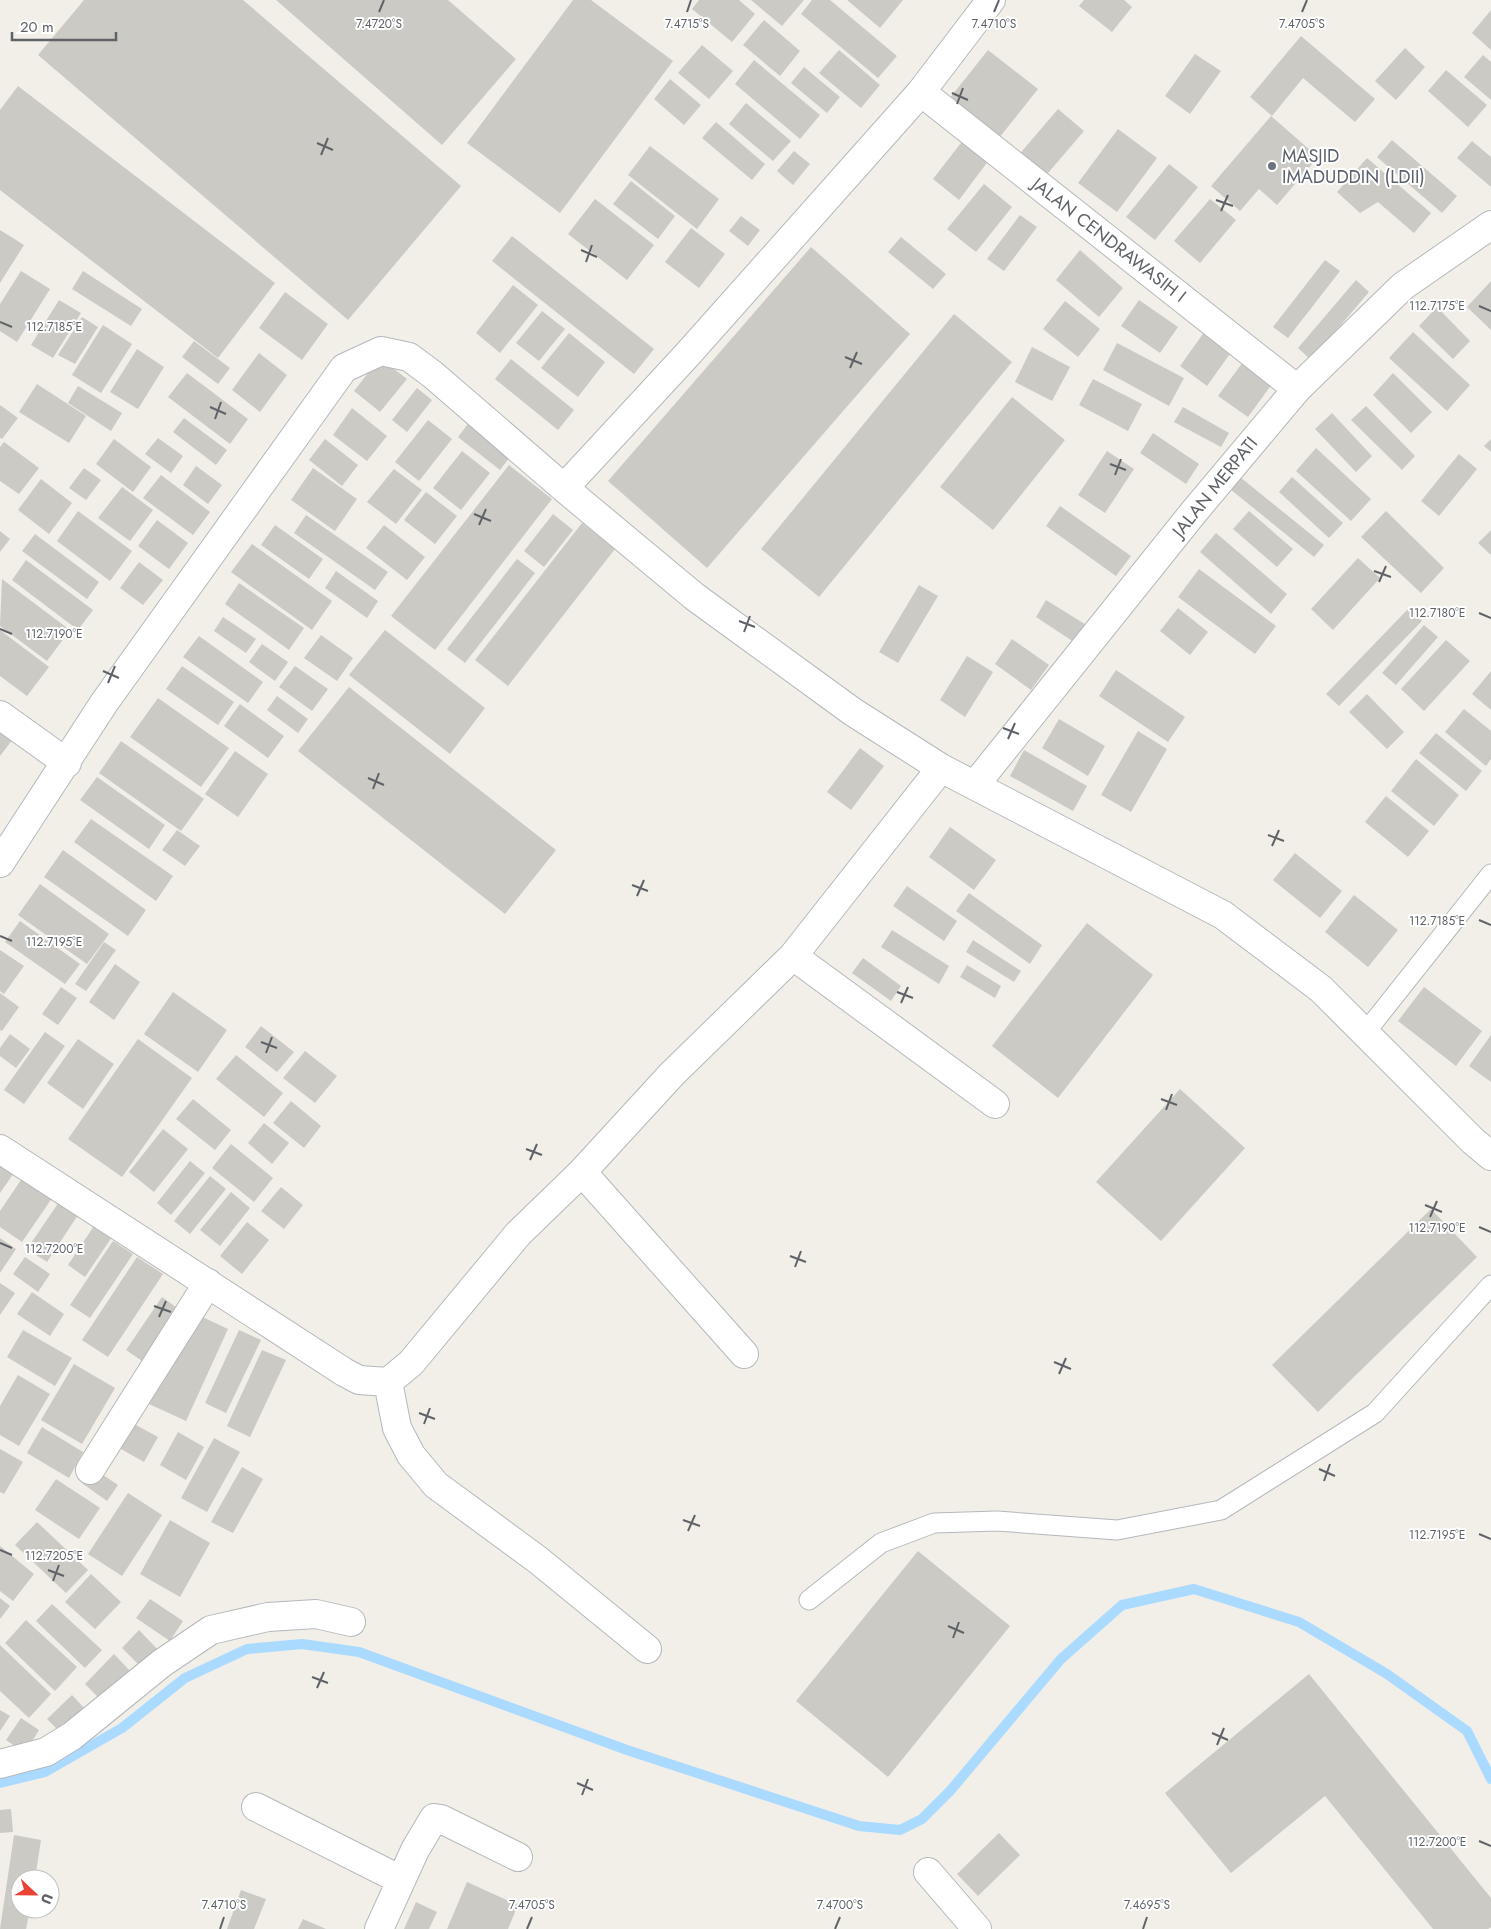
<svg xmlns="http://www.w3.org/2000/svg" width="1491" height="1929" font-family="Jost,sans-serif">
<rect width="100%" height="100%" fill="#f1efe8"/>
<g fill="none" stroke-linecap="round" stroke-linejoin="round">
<path stroke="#aadaff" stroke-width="10" d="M0 1783 45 1772 122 1728 185 1678 247 1649 302 1644 359 1652 627 1750 859 1826 900 1830 922 1819 950 1791 1061 1659 1122 1605 1194 1589 1299 1622 1387 1674 1467 1731 1491 1779"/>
</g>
<path fill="#cccac5" d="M84 0H243L461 186 348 320 38 55Z
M276 0H448L516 59 442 145Z
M573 0H591L673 61 560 213 467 143Z
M699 0H739L755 14 732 42 692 9Z
M751 0H804L782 26Z
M812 0H830L897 56 878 78 801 14Z
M847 0H903L880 28Z
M1084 0H1124L1132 7 1112 32 1079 6Z
M1491 10V50L1472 33Z
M764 20 800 51 780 76 743 45Z
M1301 36 1375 99 1355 122 1303 78 1272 116 1250 97Z
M702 45 733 71 709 99 678 73Z
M1405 48 1425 67 1396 100 1375 81Z
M839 50 880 85 861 108 819 73Z
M988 50 1038 89 999 138 949 99Z
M1195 54 1221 71 1190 114 1165 96Z
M1483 55 1491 62V100L1464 77Z
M754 60 820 115 800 139 735 84Z
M804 67 840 97 827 113 791 83Z
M1446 70 1487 105 1468 127 1428 91Z
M670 79 701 105 684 125 654 99Z
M18 86 275 283 218 358 0 190V110Z
M746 103 791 141 773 161 729 124Z
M1058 109 1084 131 1043 179 1017 157Z
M1271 116 1318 157 1277 205 1259 189 1240 211 1211 186Z
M716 122 765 164 752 180 702 138Z
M1118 129 1157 158 1117 212 1078 183Z
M964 139 989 160 959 200 933 179Z
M1392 140 1457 196 1442 213 1377 157Z
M1472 141 1491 157V187L1457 158Z
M650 146 719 199 697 229 628 175Z
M794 151 810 164 793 185 777 171Z
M1367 158 1431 213 1414 233 1378 202 1360 213 1337 192Z
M1169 164 1198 187 1155 240 1126 217Z
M631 181 675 216 658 239 613 204Z
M984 184 1012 207 976 252 947 229Z
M595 199 654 245 627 280 568 234Z
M1210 199 1236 220 1200 263 1174 241Z
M1020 215 1037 227 1004 271 987 259Z
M741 216 760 230 748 246 729 231Z
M691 228 725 254 699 288 665 262Z
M0 230 24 245 0 283Z
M512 236 654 349 634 374 492 261Z
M901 237 946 274 933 289 888 252Z
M811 247 910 334 707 568 608 481Z
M1080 250 1123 288 1099 317 1056 280Z
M1325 260 1340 271 1288 338 1273 327Z
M21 271 50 289 17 342 0 331V304Z
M83 271 142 309 131 326 72 289Z
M1356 280 1369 292 1311 360 1298 348Z
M1491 281V330L1467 307Z
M513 285 538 305 500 353 476 333Z
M285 292 328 324 302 360 259 328Z
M59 300 81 313 53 358 31 345Z
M1139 300 1178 327 1160 353 1121 326Z
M1065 301 1100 329 1078 357 1043 329Z
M1437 307 1470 341 1453 359 1419 326Z
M542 311 565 329 539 361 516 343Z
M954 314 1012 362 819 597 761 549Z
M82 317 98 327 75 364 58 355Z
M103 325 132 344 101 393 72 375Z
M1205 331 1232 351 1207 386 1180 366Z
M1413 332 1470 385 1447 411 1389 358Z
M569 333 605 362 578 397 541 368Z
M194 341 230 368 218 384 182 357Z
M1117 343 1184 378 1169 406 1103 370Z
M1032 347 1070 367 1052 401 1015 382Z
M137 349 164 367 138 409 110 392Z
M259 353 287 375 260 412 232 390Z
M380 358 407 379 380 412 354 391Z
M511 359 574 410 558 430 495 379Z
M1243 362 1272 384 1248 417 1218 396Z
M187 373 248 419 230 444 168 397Z
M1393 373 1432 412 1411 433 1373 395Z
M1093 379 1142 404 1128 431 1079 405Z
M37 384 86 416 69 443 19 412Z
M78 386 122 413 111 431 68 403Z
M417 388 432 400 407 432 392 420Z
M1012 397 1065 440 993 530 940 487Z
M0 405 18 418 2 439 0 438Z
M1366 406 1415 456 1402 470 1351 420Z
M1183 407 1229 433 1221 447 1174 422Z
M352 408 387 436 367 461 333 435Z
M1332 413 1372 456 1356 472 1315 429Z
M473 417 515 450 500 470 458 437Z
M184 418 227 450 216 465 173 432Z
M428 420 452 439 419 481 395 462Z
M1153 433 1199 464 1186 484 1140 453Z
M158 438 183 456 171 473 145 454Z
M114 439 151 467 133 492 96 464Z
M325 439 358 465 342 486 309 460Z
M1491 439V452L1484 446Z
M4 442 39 468 19 494 0 481V447Z
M1316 448 1371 499 1351 521 1296 471Z
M462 451 490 473 461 510 433 488Z
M1107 451 1134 469 1105 513 1078 495Z
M1459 454 1477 469 1439 516 1421 501Z
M509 465 552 499 435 650 391 616Z
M196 466 222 485 208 504 183 485Z
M84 468 101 480 86 500 69 488Z
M313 468 357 499 335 531 291 500Z
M394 469 422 490 396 524 367 502Z
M161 475 210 512 193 535 143 498Z
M1240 477 1324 545 1314 557 1230 489Z
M1292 477 1343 523 1329 538 1279 492Z
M41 479 72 503 49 534 18 510Z
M122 487 153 510 130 541 98 518Z
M426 492 457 516 435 544 404 520Z
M1060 506 1131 556 1116 576 1046 526Z
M78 511 132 551 110 581 57 541Z
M1249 511 1293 549 1277 567 1233 529Z
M1386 511 1444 568 1421 593 1361 537Z
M553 514 573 530 544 567 524 551Z
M306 515 388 572 375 590 294 533Z
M157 520 188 543 169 569 138 546Z
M582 523 615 549 508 686 475 660Z
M275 525 323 559 309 579 261 545Z
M384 525 425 557 407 580 366 548Z
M1491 530V555L1478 543Z
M0 531 10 539 0 552Z
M1216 533 1287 594 1271 614 1200 552Z
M35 534 99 582 87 599 22 551Z
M252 544 332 601 312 630 231 572Z
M1358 558 1380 578 1333 630 1311 609Z
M517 559 535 573 465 663 447 649Z
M26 560 93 610 78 630 12 580Z
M139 562 163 580 143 605 120 588Z
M1199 569 1276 626 1255 654 1178 597Z
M336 571 378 601 367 618 325 588Z
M2 579 70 630 47 661 0 626Z
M239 583 304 628 289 650 225 604Z
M919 585 938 596 898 663 879 652Z
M1046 600 1088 626 1077 644 1036 617Z
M1178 608 1208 632 1190 655 1160 631Z
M1409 608 1422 621 1339 706 1326 694Z
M223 617 256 639 246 653 214 631Z
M1424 625 1438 637 1396 685 1382 673Z
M0 630 49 667 27 696 0 676Z
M385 630 485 708 450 754 349 675Z
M321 635 353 658 337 681 304 658Z
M199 636 263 682 248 703 183 657Z
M1012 639 1049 665 1031 690 995 664Z
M1446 640 1470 661 1424 711 1401 689Z
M262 644 288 662 275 681 249 662Z
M967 656 993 672 965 717 940 700Z
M182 666 234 702 218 725 166 689Z
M295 666 328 689 312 711 279 687Z
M1116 670 1185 717 1168 742 1099 696Z
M1491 671V710L1472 694Z
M349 687 556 850 505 914 298 751Z
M1367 694 1404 732 1387 749 1349 712Z
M277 696 308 719 298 733 267 710Z
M158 698 229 748 201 787 130 737Z
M240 704 284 736 268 758 224 726Z
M1464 709 1491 731V759L1486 766 1445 732Z
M1059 719 1105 746 1088 776 1042 748Z
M0 729 13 739 0 756Z
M1138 731 1167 749 1131 812 1101 795Z
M1436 733 1482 771 1466 791 1419 753Z
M121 741 204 799 181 831 99 773Z
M860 748 884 766 851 810 827 792Z
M1024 750 1087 786 1073 811 1010 776Z
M235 751 268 774 238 817 205 794Z
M1416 759 1459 795 1434 826 1391 791Z
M97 777 165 825 149 849 80 800Z
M1386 796 1429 831 1408 857 1365 822Z
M91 819 173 876 156 901 74 842Z
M950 827 996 860 974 890 929 857Z
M177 830 200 846 185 866 162 850Z
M63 850 146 910 128 936 44 877Z
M1295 853 1342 891 1320 918 1273 880Z
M40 884 109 934 87 964 18 915Z
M907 886 957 921 944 941 893 906Z
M969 893 1042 945 1030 964 956 911Z
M1354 895 1398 930 1368 967 1325 932Z
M20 921 80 964 65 984 5 942Z
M1087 923 1153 975 1058 1098 992 1046Z
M892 930 949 966 939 984 881 947Z
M973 940 1021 971 1014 982 966 952Z
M104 942 116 950 86 991 75 984Z
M0 950 24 966 4 994 0 991Z
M863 958 901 986 891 1001 852 973Z
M115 964 140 982 114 1020 89 1002Z
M967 965 1001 986 995 998 960 977Z
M61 987 77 998 58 1025 42 1014Z
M1424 987 1482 1031 1456 1066 1398 1021Z
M173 992 227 1030 198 1072 144 1034Z
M0 993 19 1007 2 1031 0 1030Z
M261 1026 294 1052 277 1072 245 1047Z
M45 1032 65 1046 24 1104 4 1090Z
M10 1034 30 1049 16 1068 0 1056V1048Z
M1491 1035V1082L1469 1066Z
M78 1039 114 1064 83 1109 47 1083Z
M138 1039 192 1078 122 1177 68 1139Z
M305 1051 337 1076 315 1103 283 1078Z
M236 1055 283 1093 264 1117 216 1079Z
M1180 1089 1245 1148 1161 1241 1096 1182Z
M193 1099 231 1130 215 1150 176 1119Z
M291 1101 321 1126 304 1148 273 1123Z
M264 1123 289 1143 272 1164 248 1143Z
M163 1129 188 1149 154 1192 129 1172Z
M231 1144 273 1178 254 1202 212 1168Z
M0 1154 18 1167 0 1193Z
M190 1161 205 1173 171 1215 157 1203Z
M27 1171 57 1191 22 1242 0 1227V1211Z
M210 1176 226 1189 190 1234 174 1221Z
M281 1187 303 1205 284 1229 261 1211Z
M231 1192 250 1208 220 1246 200 1230Z
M59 1202 78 1215 47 1262 27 1249Z
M1431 1209 1477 1257 1318 1412 1272 1365Z
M247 1222 269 1240 242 1274 220 1256Z
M96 1223 114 1234 85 1277 68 1265Z
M0 1238 16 1249 0 1273Z
M113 1241 133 1254 90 1318 70 1305Z
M25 1257 50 1274 38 1292 13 1274Z
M137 1257 163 1274 108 1357 82 1340Z
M0 1283 15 1293 0 1315Z
M32 1292 64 1314 50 1336 17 1314Z
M162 1297 180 1310 145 1363 126 1350Z
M192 1312 228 1329 186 1421 149 1404Z
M23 1330 72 1358 55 1386 7 1357Z
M239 1330 261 1340 226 1413 205 1403Z
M262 1350 286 1360 250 1437 227 1426Z
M74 1364 115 1388 82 1444 41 1420Z
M18 1375 50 1394 19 1446 0 1435V1406Z
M127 1420 158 1437 144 1462 114 1445Z
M42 1427 83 1452 69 1478 27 1453Z
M178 1432 204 1447 186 1480 160 1465Z
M214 1438 240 1452 207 1512 181 1498Z
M0 1449 23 1462 4 1494 0 1492Z
M242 1467 263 1479 233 1533 211 1522Z
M93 1468 118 1485 107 1501 83 1484Z
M56 1479 100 1508 79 1539 35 1510Z
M128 1493 162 1515 122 1576 88 1554Z
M170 1520 210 1543 180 1597 140 1574Z
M37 1522 88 1570 66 1593 15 1545Z
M0 1546 34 1574 13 1601 0 1591Z
M918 1551 1010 1626 888 1777 796 1701Z
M91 1574 121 1602 95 1629 65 1602Z
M0 1598 10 1606 0 1619Z
M150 1599 183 1621 170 1641 136 1618Z
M52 1604 102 1650 85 1668 36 1621Z
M26 1620 77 1667 55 1691 5 1643Z
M139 1630 161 1653 144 1670 122 1648Z
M0 1645 51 1694 29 1718 0 1691Z
M114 1654 133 1674 104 1703 85 1684Z
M1309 1674 1491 1898V1927L1488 1929H1433L1325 1796 1231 1873 1165 1793Z
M72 1695 86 1710 62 1734 47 1719Z
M0 1710 10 1716 0 1731Z
M21 1718 39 1730 25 1753 6 1740Z
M11 1809 13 1832 0 1833V1810Z
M999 1833 1020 1855 978 1896 957 1874Z
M14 1835 41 1840 35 1879H20V1909H30L26 1929H0Z
M467 1882 518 1905 508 1929H447Z
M241 1890 266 1899 254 1929H227Z
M416 1902 437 1912 429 1929H404Z
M303 1919 326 1929H298Z"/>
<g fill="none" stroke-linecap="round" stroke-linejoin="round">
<g stroke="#b5b8bc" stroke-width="21">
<path id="service" d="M1365 1033 1491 874
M809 1600 881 1543 934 1523 997 1521 1117 1530 1221 1510 1375 1413 1491 1285"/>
</g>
<g stroke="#b5b8bc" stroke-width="30">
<path id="minor" d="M921 92 1297 389
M564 488 695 597 853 712 941 768 1223 915 1321 989 1473 1141 1491 1156
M0 715 67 763
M975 785 1193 513 1297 389 1403 286 1491 225
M0 863 104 703 344 368 381 351 409 357 432 374 564 488 687 355 921 92 991 0
M793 956 995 1104
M0 1149 344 1372 359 1380 388 1382 411 1363 518 1234 582 1172 672 1074 793 956 941 768
M582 1172 744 1354
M388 1382 397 1428 411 1455 436 1485 538 1560 647 1649
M90 1470 208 1283
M0 1764 46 1752 72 1736 162 1663 211 1630 268 1617 316 1614 351 1622
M256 1807 401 1880
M928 1872 977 1929
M379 1929 415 1850 434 1818 441 1819 518 1857"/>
</g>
<use href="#service" stroke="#fff" stroke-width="19"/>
<use href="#minor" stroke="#fff" stroke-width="28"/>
</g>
<path fill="none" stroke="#5f6368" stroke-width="2" d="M379 12 384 0M687 12 691 0M994 12 999 0M1302 12 1307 0M952 93 968 100M957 104 963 88M317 143 333 150M321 155 328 138M1216 200 1233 206M1221 211 1228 195M581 250 597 257M586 262 592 245M1479 306 1491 311M0 322 12 327M845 357 862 364M850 368 857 352M210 407 226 414M215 419 221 402M1110 464 1126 470M1115 475 1121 459M474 514 491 521M479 525 486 509M1374 571 1391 577M1379 582 1386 566M1479 613 1491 618M739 621 755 627M0 629 12 634M744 632 750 616M103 671 119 678M108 683 115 666M1003 728 1019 734M1008 739 1015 723M368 778 384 785M373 789 379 773M1268 835 1284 841M1272 846 1279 830M632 885 648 891M637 896 644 880M1479 920 1491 925M0 936 12 941M897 992 913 998M901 1003 908 987M261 1042 277 1048M266 1053 272 1037M1161 1099 1177 1105M1166 1110 1172 1094M526 1149 542 1155M530 1160 537 1144M1425 1205 1442 1212M1430 1217 1437 1201M1479 1227 1491 1232M0 1243 12 1248M790 1256 806 1262M795 1267 801 1251M154 1306 171 1312M159 1317 166 1301M1054 1362 1071 1369M1059 1374 1066 1358M419 1413 435 1419M424 1424 430 1408M1319 1469 1335 1476M1324 1481 1330 1464M683 1520 700 1526M688 1531 695 1515M1479 1534 1491 1539M0 1550 12 1555M48 1570 64 1576M53 1581 59 1565M948 1626 964 1633M953 1638 959 1622M312 1677 328 1683M317 1688 324 1672M1212 1733 1228 1740M1217 1745 1224 1728M577 1783 593 1790M582 1795 588 1779M1479 1841 1491 1846M220 1929 224 1917M527 1929 532 1917M835 1929 840 1917M1143 1929 1147 1917"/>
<circle fill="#6b7280" stroke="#fff" stroke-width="2" cx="1272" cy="166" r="5"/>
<g text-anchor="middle" stroke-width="4" stroke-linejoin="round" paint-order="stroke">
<g font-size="18" fill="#5b616d" stroke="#fff" text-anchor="start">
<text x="1282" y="162">MASJID<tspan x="1282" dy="21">IMADUDDIN (LDII)</tspan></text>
</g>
<g font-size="18" fill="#5f6368" stroke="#fff">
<text transform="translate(1109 240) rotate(38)" y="6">JALAN CENDRAWASIH I</text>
<text transform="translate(1215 487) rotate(-51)" y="6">JALAN MERPATI</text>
</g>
</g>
<g font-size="12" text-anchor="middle" fill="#5f6368" stroke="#fff" stroke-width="4" stroke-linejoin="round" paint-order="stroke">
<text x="379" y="28">7.4720°S</text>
<text x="687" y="28">7.4715°S</text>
<text x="994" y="28">7.4710°S</text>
<text x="1302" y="28">7.4705°S</text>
<text x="1437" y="310">112.7175°E</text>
<text x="54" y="331">112.7185°E</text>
<text x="1437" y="617">112.7180°E</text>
<text x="54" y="638">112.7190°E</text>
<text x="1437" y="925">112.7185°E</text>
<text x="54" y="946">112.7195°E</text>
<text x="1437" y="1232">112.7190°E</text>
<text x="54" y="1253">112.7200°E</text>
<text x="1437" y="1539">112.7195°E</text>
<text x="54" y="1560">112.7205°E</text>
<text x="1437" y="1846">112.7200°E</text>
<text x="224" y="1909">7.4710°S</text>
<text x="532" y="1909">7.4705°S</text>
<text x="840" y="1909">7.4700°S</text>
<text x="1147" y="1909">7.4695°S</text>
</g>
<g transform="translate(35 1894) rotate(112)"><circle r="24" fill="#ffffff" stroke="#bfc1c3"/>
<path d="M0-4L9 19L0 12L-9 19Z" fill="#ea4335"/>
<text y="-8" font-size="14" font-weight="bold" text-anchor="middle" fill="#5f6368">U</text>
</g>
<path d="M12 32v8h104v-8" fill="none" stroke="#5f6368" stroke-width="2.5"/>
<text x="20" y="32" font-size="15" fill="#5f6368" stroke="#ffffff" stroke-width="4" paint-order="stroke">20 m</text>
</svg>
